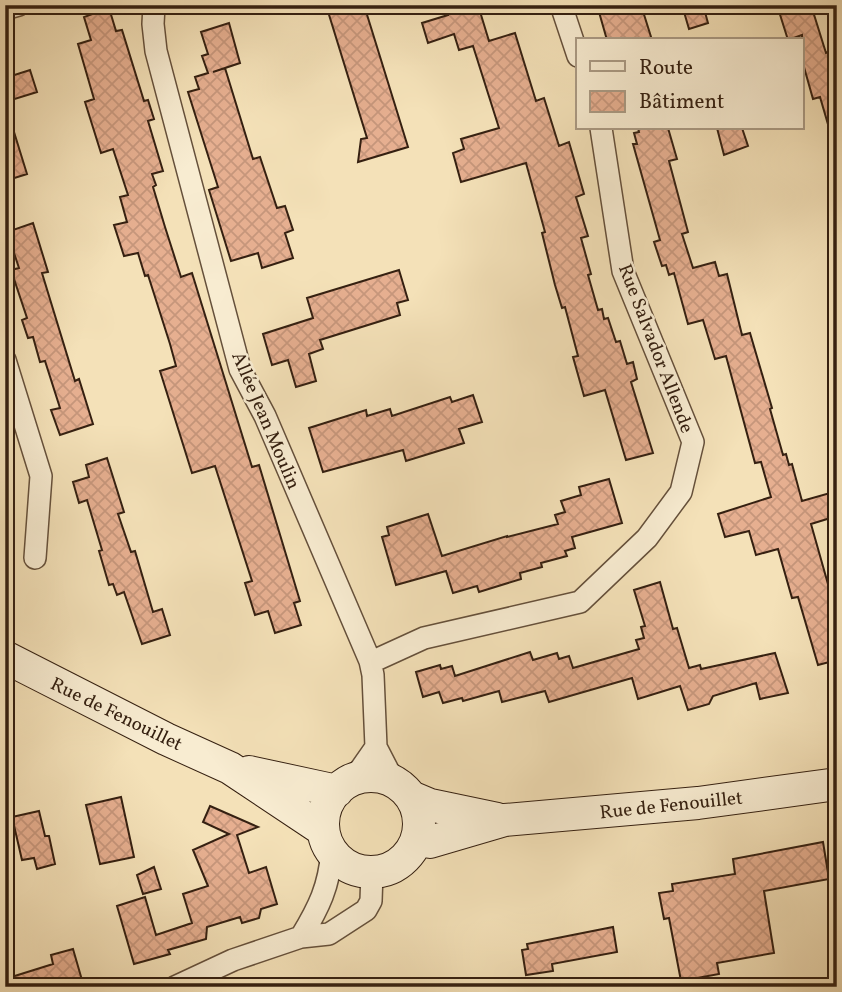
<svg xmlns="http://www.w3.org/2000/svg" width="842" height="992" font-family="Vollkorn,serif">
<defs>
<pattern id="building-cross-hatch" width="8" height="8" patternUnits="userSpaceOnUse" patternTransform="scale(1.75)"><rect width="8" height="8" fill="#e6af90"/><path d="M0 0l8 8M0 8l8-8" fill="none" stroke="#c6967b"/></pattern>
</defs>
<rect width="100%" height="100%" fill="#f4e1b8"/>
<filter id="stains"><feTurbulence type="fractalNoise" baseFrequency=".00286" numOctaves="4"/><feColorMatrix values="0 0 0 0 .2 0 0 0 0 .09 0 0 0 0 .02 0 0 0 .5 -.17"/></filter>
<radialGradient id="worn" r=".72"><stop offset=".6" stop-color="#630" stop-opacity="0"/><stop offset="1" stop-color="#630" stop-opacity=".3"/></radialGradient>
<path fill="url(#building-cross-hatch)" stroke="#352011" stroke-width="2" d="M326 5H364L408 147 358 162 361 139 367 138Z
M445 5H478L489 41 515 33 536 101 544 98 559 146 569 142 584 194 576 197 588 236 581 238 591 274 588 275 598 310 602 309 604 319 608 318 616 342 620 341 627 364 633 362 637 379 631 382 653 453 626 460 605 390 584 396 573 357 578 356 565 307 562 308 555 285 542 233 545 232 526 163 461 182 453 153 464 149 461 139 499 128 473 46 459 50 454 34 428 43 422 23 448 15Z
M597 5H641L652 40H607Z
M682 5H703L708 23 689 29Z
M777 5H811L826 53 837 49V138H832L820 97 813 99 802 60V35L788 40Z
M109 8 116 31 122 30 144 101 148 100 154 119 148 121 163 171 152 174 156 185 153 187 165 227 181 277 192 273 252 467 259 465 300 601 294 603 301 625 275 633 268 611 255 615 245 583 252 581 215 466 192 473 160 371 176 366 170 344 148 275 145 276 138 253 124 256 114 225 127 222 120 197 128 195 113 149 101 153 85 102 94 99 78 44 91 40 84 17Z
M229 23 240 63 213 72 225 68 253 159 260 157 277 208 285 206 293 230 285 233 293 258 262 268 258 253 231 261 209 190 218 187 188 92 199 89 195 77 208 73 202 56 208 54 201 32Z
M30 70 37 92 5 102V78Z
M10 119 27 174 5 181V120Z
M638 128H668L677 159 669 161 688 232 682 234 693 268 715 262 719 276 727 274 742 335 750 333 772 408 770 409 783 455 786 454 789 465 792 464 802 501 837 491V516L811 524 837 616V660L818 665 798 597 792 598 778 549 756 555 749 531 725 537 718 514 771 497 761 462 755 463 726 356 715 359 703 320 688 324 674 273 669 275 666 265 662 266 654 242 660 240 633 144H637L634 133 639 132Z
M717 128H742L748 146 724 155Z
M33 223 48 272 42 273 75 381 79 379 93 424 60 435 51 410 60 408 45 361 40 362 33 337 28 338 22 320 27 318 11 270 19 268 7 232Z
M399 270 408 300 397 303 400 315 320 340 323 349 309 354 316 381 296 387 288 360 272 365 263 334 313 318 307 298Z
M473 395 482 422 459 429 464 443 406 461 403 450 323 472 309 428 366 410 367 416 390 409 392 416 450 397 452 402Z
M107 458 124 512 118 514 131 552 135 551 153 612 162 609 170 635 142 644 124 592 117 595 113 584 109 585 99 551 102 550 87 500 79 503 73 482 89 477 86 465Z
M609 479 622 523 572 537 575 548 565 551 567 556 541 563 542 567 520 573 521 579 479 592 477 586 453 593 446 571 396 585 382 537 389 535 387 527 428 514 442 556 507 536V537L558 524 555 515 565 512 561 501 581 495 579 487Z
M660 582 673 629 677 628 689 668 700 665 701 669 775 653 788 693 760 699 756 683 713 696 709 704 688 710 680 686 638 699 632 678 549 702 545 691 502 702 499 691 463 701 462 698 443 703 439 692 423 697 416 672 440 665 441 669 452 666 455 676 530 652 533 660 557 653 559 659 569 656 573 668 639 649 636 640 644 638 641 627 645 626 634 590Z
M121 797 134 857 100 864 86 805Z
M210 806 258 827 237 835 249 873 266 867 277 904 261 909 259 918 242 923 240 917 207 927 206 939 168 950 170 954 134 964 117 906 145 897 156 935 192 923 183 894 208 886 193 850 229 834 203 822Z
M39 811 45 836H49L55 864 37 869 34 858 22 860 12 817Z
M823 842 829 879 764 891 774 953 717 963 719 974 681 981 669 918 664 919 659 893 673 891 672 884 735 874 733 859Z
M154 867 161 889 143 894 137 875Z
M613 927 617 952 552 964 553 971 526 975 522 950 528 949 527 944Z
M73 949 84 987H5V979L53 964 51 955Z"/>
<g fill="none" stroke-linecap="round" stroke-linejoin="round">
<g stroke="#65503b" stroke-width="24">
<path id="minor" d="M154 5 153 24 156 51 240 369 265 416 370 661 373 675 376 747 393 780
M561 5 578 56
M5 9 19 5
M5 360 41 476 35 558
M370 661 378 659 424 638 580 602 647 538 681 492 693 442 623 271 601 128
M353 780 376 747
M301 937C319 907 329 887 332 851
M175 987 233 960 301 937 329 934 366 910 371 901 372 872"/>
</g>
<g stroke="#352011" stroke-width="34">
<path id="secondary" d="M5 657 166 739 230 768 323 830
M249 772 337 791
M323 824a48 48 0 1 1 96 0a48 48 0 1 1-96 0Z
M411 797 430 805 497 819
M417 839 430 842 505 820 698 803 837 784"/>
</g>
<use href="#minor" stroke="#f8ecd1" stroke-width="21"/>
<use href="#secondary" stroke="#f8ecd1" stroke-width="32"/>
</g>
<g text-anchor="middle" stroke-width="5" stroke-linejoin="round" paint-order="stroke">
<g font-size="19" fill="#352011" stroke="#f8ecd1">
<text transform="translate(657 348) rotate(69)" y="7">Rue Salvador Allende</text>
<text transform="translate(267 420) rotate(67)" y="7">Allée Jean Moulin</text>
<text transform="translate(117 713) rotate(26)" y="7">Rue de Fenouillet</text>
<text transform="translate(671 804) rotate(-6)" y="7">Rue de Fenouillet</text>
</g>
</g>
<rect width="842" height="992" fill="none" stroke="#f4e1b8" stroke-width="28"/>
<rect x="7" y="7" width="828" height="978" fill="none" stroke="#352011" stroke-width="3.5"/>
<rect x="14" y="14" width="814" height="964" fill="none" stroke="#352011" stroke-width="2"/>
<rect x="576" y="38" width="228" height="91" fill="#f8ecd1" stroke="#aa9a84" stroke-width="2"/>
<rect x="590" y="61" width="35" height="10" fill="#f8ecd1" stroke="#aa9a84" stroke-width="2"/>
<text x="639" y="74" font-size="21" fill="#352011">Route</text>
<rect x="590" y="91" width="35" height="21" fill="url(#building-cross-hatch)" stroke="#aa9a84" stroke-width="2"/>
<text x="639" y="108" font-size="21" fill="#352011">Bâtiment</text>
<rect width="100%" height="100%" filter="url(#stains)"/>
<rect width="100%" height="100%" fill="url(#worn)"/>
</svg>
